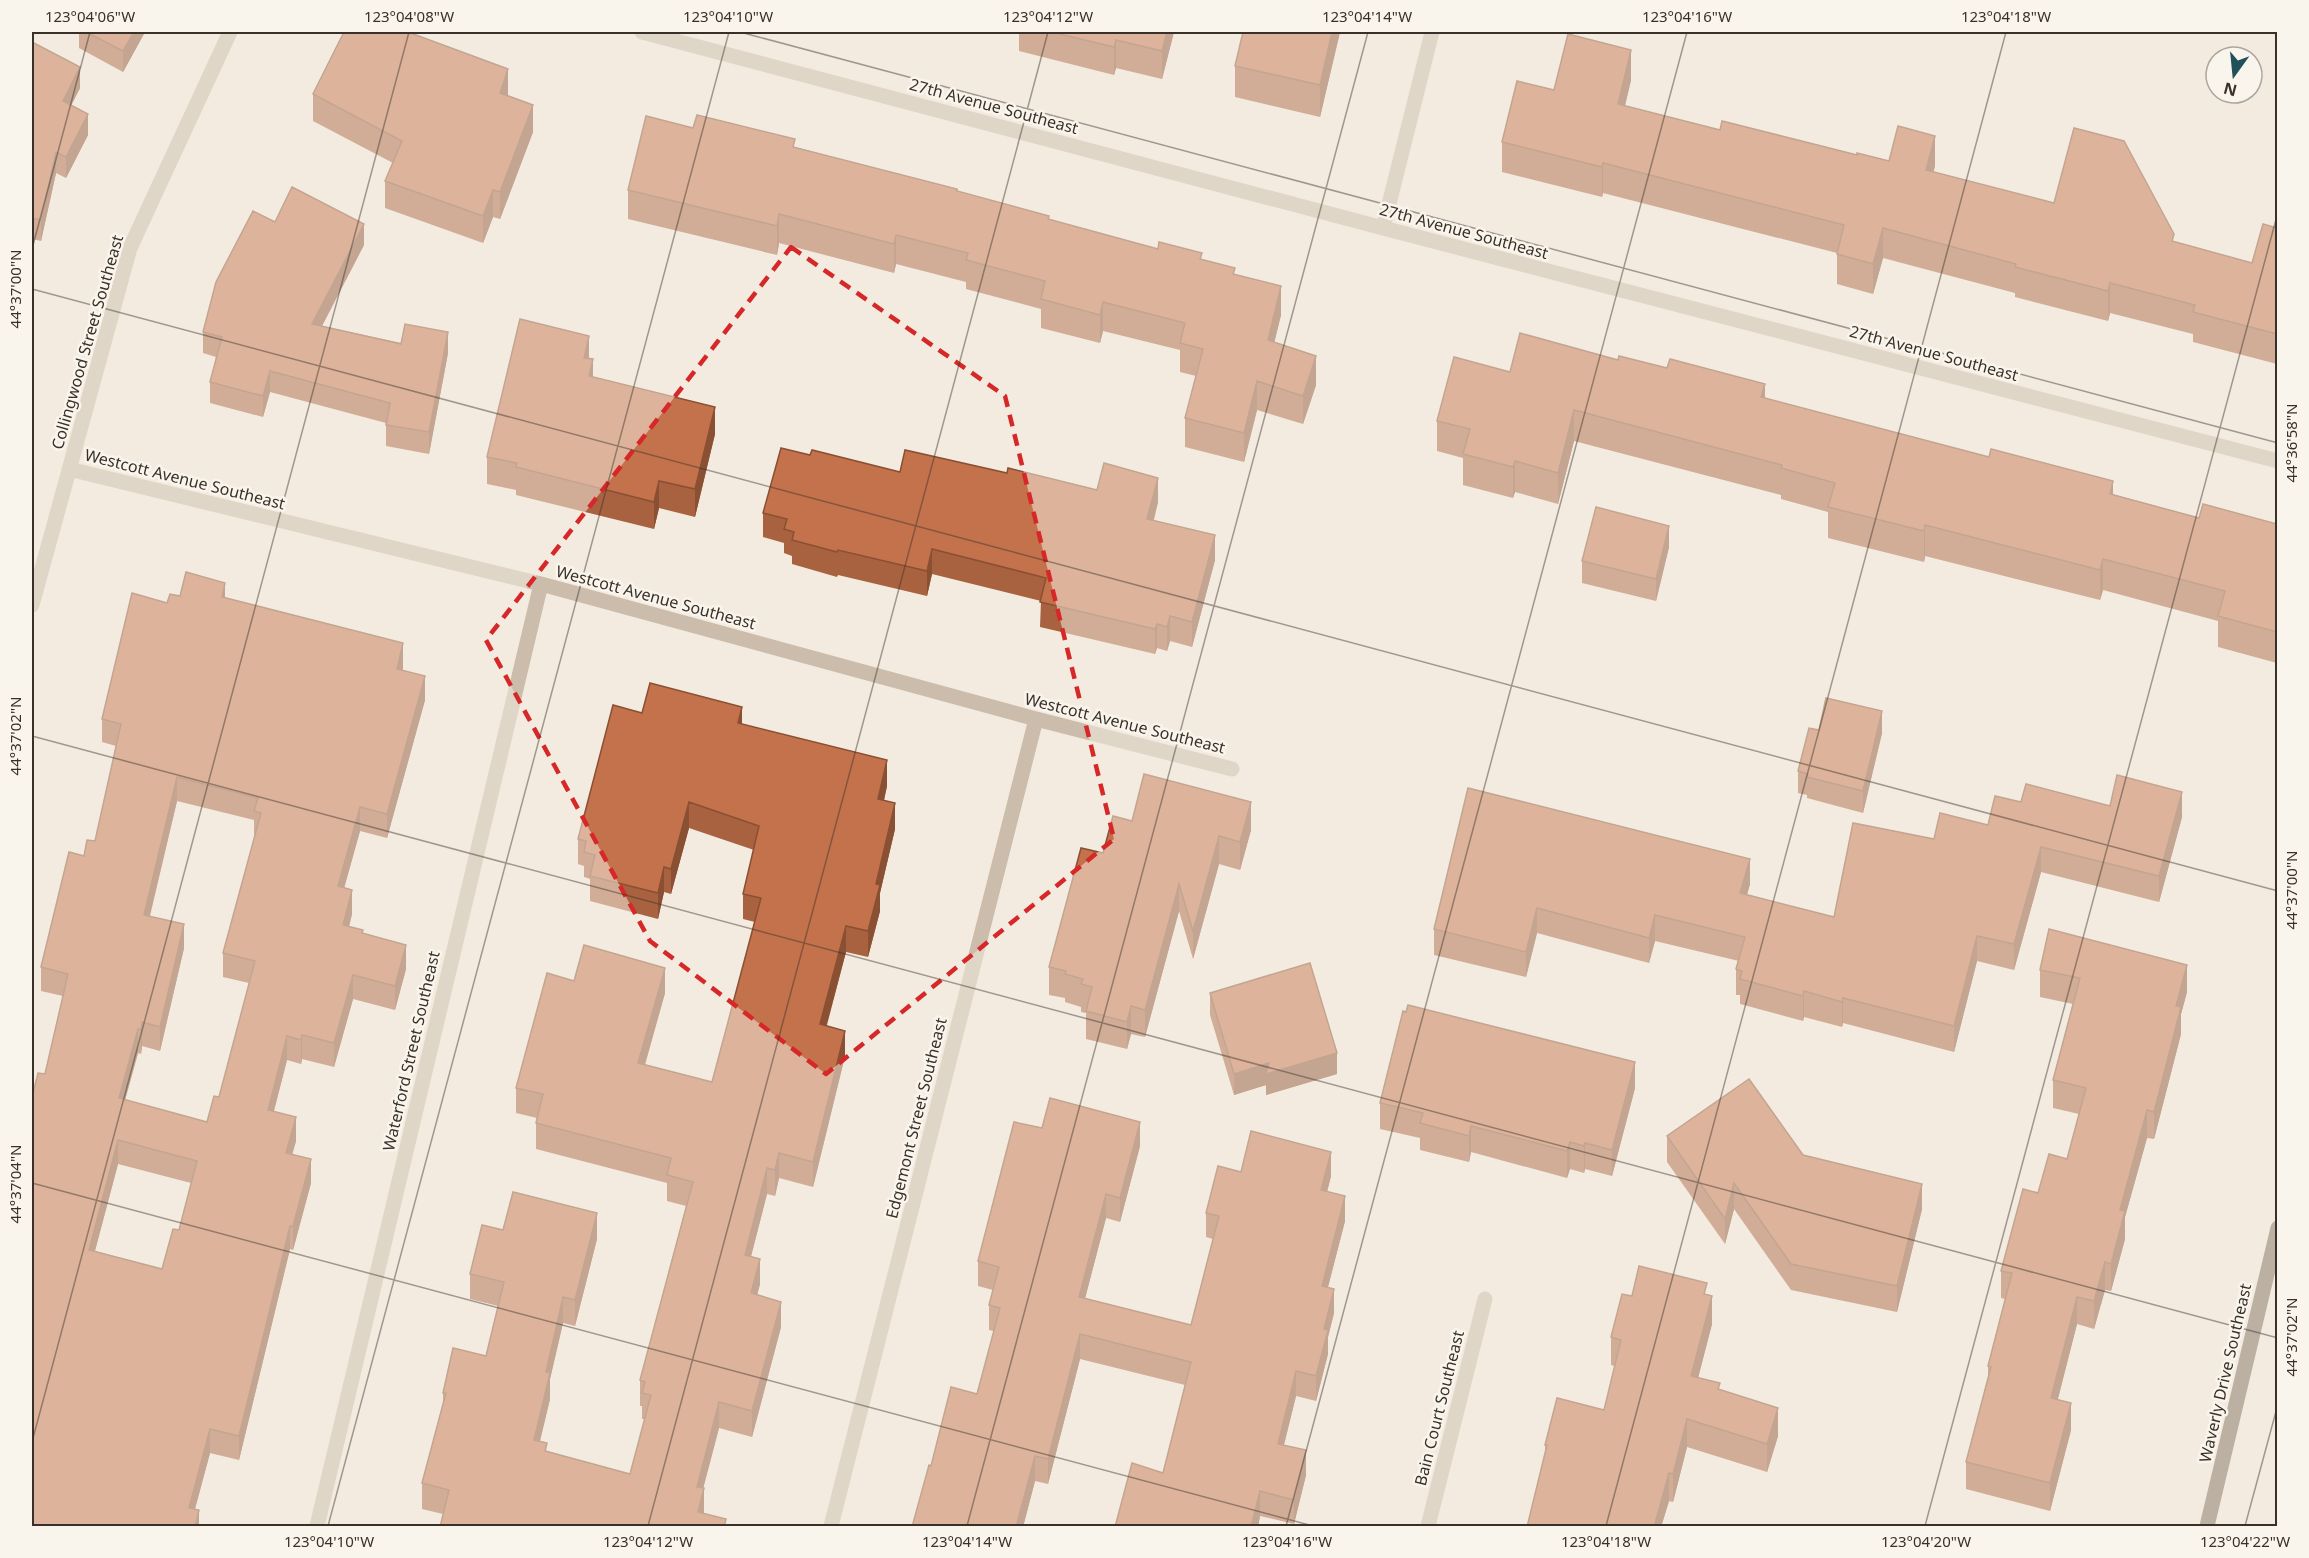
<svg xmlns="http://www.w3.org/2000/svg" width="2309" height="1558" font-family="'Noto Sans',sans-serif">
<rect width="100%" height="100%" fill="#f3ebdf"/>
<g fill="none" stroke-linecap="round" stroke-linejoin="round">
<path stroke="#cbbcab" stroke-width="15" d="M642 32 1383 228 2278 461
M1383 228 1432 32
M69 469 541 584 1036 719 1232 769
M32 605 130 248 230 32
M317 1526 541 584
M831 1526 1036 719
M1428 1526 1485 1299"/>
<path stroke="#7a685b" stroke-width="15" d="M2207 1526 2278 1228"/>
</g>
<path fill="#a96240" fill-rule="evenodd" d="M79 32H145L123 72 79 48Z
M1019 32H1174L1162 79 1116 68 1114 75 1019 51Z
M1340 32 1320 117 1235 97V66Z
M32 42 80 88 71 105 88 135 66 178 56 173 41 241 32 239Z
M1631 80 1625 106 1720 130 1889 161 1935 166 1933 172 2174 242 2252 263 2277 228V364L2193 342V334L2110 313 2108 321 2015 297V293L1883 258 1873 294 1837 284V253L1603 193 1602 197 1502 172V142L1554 90Z
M313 94 508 96 533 132 500 219 493 217 483 243 385 208V181L393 163 313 121Z
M693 128 795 147 957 191 1049 220 1158 249 1202 259 1235 274 1281 315 1274 342 1316 385 1303 424 1257 410 1244 462 1185 447V418L1196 376 1180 372V350L1103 331 1100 343 1041 328V309L966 289V282L896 264 894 273 779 243 777 255 628 219V190Z
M275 222 364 245 322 326 448 353 429 454 386 446V423L270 392 263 417 210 403V382L216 357 203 353V332Z
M589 358 593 377 715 434 695 517 659 508 654 529 516 495V490L487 484V457Z
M1510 372 1765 398 2199 518 2277 524V663L2218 647V621L2103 590 2100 600 1925 556 1924 562 1828 538V512L1781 499V495L1574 441 1558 504 1515 492 1513 498 1463 485V458L1437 451V421Z
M810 455 900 472 1007 473 1158 502 1154 520 1215 560 1192 647 1170 641 1167 651 1157 648 1155 654 1040 627 1041 601 932 574 927 596 838 575 837 577 792 564V556L784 553V543L763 537V513Z
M1669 547 1656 601 1582 583V561Z
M180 596 225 598 403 667V670L425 700 387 838 360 831 344 888 352 914 349 927 363 933 406 969 395 1010 353 999 334 1067 302 1059 301 1064 287 1060 274 1111 296 1141 292 1154 311 1183 293 1250 290 1249 239 1460 210 1453 195 1509 199 1527H32L45 1074 63 996 41 991V967L95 841 116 746 102 742V719L167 603ZM177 801 254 820V835H255L223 953V977L249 983 219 1097 207 1122 125 1100 138 1053 141 1054 142 1046 160 1051 184 948 150 916ZM118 1164 191 1183 179 1230 162 1269 95 1251Z
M642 713 742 724 887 786 884 801 895 829 880 893V911L868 957 846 952 827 1025 845 1056 813 1187 779 1178 775 1196 767 1194 751 1256 760 1284 757 1295 781 1327 752 1437 719 1428 703 1488 704 1513 726 1527 443 1514 422 1509V1483L443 1403V1393L486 1356 498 1306 470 1299V1274L503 1230 597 1239 575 1326 563 1323 550 1379V1399L540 1441 547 1451 630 1474 645 1419H642V1406H640V1380L686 1206 667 1201V1183L536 1149V1123L537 1118 516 1113V1088L574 981 665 993 645 1065 712 1082 755 922 743 919V894L754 850 689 828 671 894 664 892 658 919 590 901V879L584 877V866L578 864V839Z
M1819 730 1882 733 1863 813 1807 798V795L1798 793V771Z
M1468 788 1750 884 1747 895 1834 917 1934 839 1988 825 2021 802 2110 806 2182 817 2159 902 2041 872 2014 970 1977 961 1954 1052 1843 1023 1842 1027 1804 1017 1803 1021 1740 1004V995H1736V969L1739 961 1655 941 1649 963 1537 933 1526 977 1434 955V929Z
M1132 821 1251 830 1240 870 1219 864 1193 959 1179 911 1145 1037 1131 1034 1127 1049 1086 1039V1013L1081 1012V1007L1065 1002V998L1049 995V967L1103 853Z
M2040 970 2187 992 2181 1014V1034L2154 1139 2147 1138 2125 1217V1239L2111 1291 2105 1290 2094 1329 2077 1324 2058 1399 2071 1430 2050 1511 1966 1489V1462L1988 1377V1366L2005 1299 2001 1298V1271L2038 1193 2067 1159 2079 1114 2053 1108V1080L2073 1004 2040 997Z
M1210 993 1337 1074 1266 1095V1085L1234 1095 1210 1015Z
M1635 1088 1612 1176 1585 1169 1584 1173 1570 1169 1567 1178 1471 1152 1469 1162 1420 1150V1138L1380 1129V1103Z
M1042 1128 1140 1146 1120 1222 1106 1218 1085 1298 1191 1325 1213 1239 1206 1237V1213L1241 1172 1331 1176 1327 1192 1345 1221 1328 1287 1334 1313 1328 1337V1354L1316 1401 1296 1396 1284 1445 1306 1475 1294 1524 1260 1516 1258 1527H1115L1163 1473 1185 1385 1080 1359 1048 1484 1035 1481 1023 1527H912L931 1466 977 1394 994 1331 989 1330V1305L993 1290 978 1286V1261Z
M1667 1136 1803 1155 1922 1209 1897 1312 1791 1290 1734 1209 1725 1244 1667 1162Z
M1707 1295 1712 1324 1698 1378 1720 1390 1778 1436 1767 1472 1687 1447 1673 1502 1669 1501 1661 1527H1527L1545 1455V1445L1604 1410 1615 1366 1611 1365V1337L1632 1296Z"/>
<path fill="#895034" d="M134 32H145L123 72V51Z
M1167 32H1174L1162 79V51Z
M1332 32H1340L1320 117V85Z
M1116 40V68L1114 75V47Z
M1631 50V80L1618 134V104Z
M80 67V88L63 122V101Z
M508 69V96L500 93Z
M533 105V132L500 219V192Z
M88 114V135L66 178V157Z
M1935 136V166L1926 200V170Z
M56 152V173L41 241V220Z
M1603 163V193L1602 197V167Z
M493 190V217L483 243V216Z
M779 214V243L777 255V226Z
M364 224V245L312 345V324Z
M1883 228V258L1873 294V264Z
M896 235V264L894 273V244Z
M2110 283V313L2108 321V291Z
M1281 286V315L1268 369V340Z
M1103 302V331L1100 343V315Z
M448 332V353L429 454V432Z
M589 336V364L584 358Z
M1316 356V385L1303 424V396Z
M593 359V386L589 376Z
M270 371V392L263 417V396Z
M1257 381V410L1244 462V433Z
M1765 384V415L1761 397Z
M715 407V434L695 517V489Z
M1574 410V441L1558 504V473Z
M1515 461V492L1513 498V467Z
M1158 478V502L1147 543V519Z
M659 481V508L654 529V502Z
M2113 481V512L2110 494Z
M1925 525V556L1924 562V531Z
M1669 526V547L1656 601V579Z
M1215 535V560L1192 647V622Z
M932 549V574L927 596V571Z
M2103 559V590L2100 600V570Z
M225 583V607L222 597Z
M1170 616V641L1167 651V627Z
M1157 624V648L1155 654V629Z
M403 643V667L397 693V669Z
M425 676V700L387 838V814Z
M742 707V732L738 723Z
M1882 711V733L1863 813V791Z
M887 760V786L878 825V799Z
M177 777V801L144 939V915Z
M2182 792V817L2159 902V876Z
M689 802V828L671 894V869Z
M1251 802V830L1240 870V842Z
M895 803V829L880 893V911L868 957V931L876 884Z
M360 807V831L338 910V886Z
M1219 836V864L1193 959V931Z
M2041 847V872L2014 970V944Z
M1750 859V884L1740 918V893Z
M664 867V892L658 919V893Z
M1179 884V911L1145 1037V1010Z
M352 890V914L343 949V925Z
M1537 908V933L1526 977V952Z
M1655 915V941L1649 963V938Z
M184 924V948L160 1051V1027Z
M846 926V952L820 1049V1024Z
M1977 936V961L1954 1052V1026Z
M406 945V969L395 1010V986Z
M2187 965V992L2181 1014V1034L2154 1139V1112L2176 1006Z
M665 968V993L638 1088V1063Z
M353 975V999L334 1067V1043Z
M1804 991V1017L1803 1021V996Z
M1843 998V1023L1842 1027V1002Z
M1131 1006V1034L1127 1049V1022Z
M142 1022V1046L141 1054V1030Z
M138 1029V1053L119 1122V1098Z
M845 1031V1056L813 1187V1162Z
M302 1035V1059L301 1064V1040Z
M287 1036V1060L268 1133V1110Z
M1337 1053V1074L1266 1095V1085L1234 1095V1074L1269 1063Z
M1635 1062V1088L1612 1176V1150Z
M2147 1110V1138L2125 1217V1239L2111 1291V1264L2120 1210Z
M296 1117V1141L286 1177V1153Z
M1140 1122V1146L1120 1222V1198Z
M1471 1126V1152L1469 1162V1136Z
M118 1140V1164L89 1273V1250Z
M1570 1142V1169L1567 1178V1151Z
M1585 1143V1169L1584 1173V1146Z
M1331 1152V1176L1321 1215V1190Z
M779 1153V1178L775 1196V1170Z
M311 1159V1183L293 1250V1226Z
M767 1168V1194L745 1280V1255Z
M1734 1183V1209L1725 1244V1219Z
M1922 1184V1209L1897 1312V1286Z
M1106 1194V1218L1079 1322V1297Z
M1345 1196V1221L1322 1310V1286Z
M597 1213V1239L575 1326V1300Z
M290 1226V1249L239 1460V1436Z
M760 1259V1284L751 1319V1293Z
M2105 1262V1290L2094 1329V1301Z
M1334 1289V1313L1328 1337V1354L1316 1401V1376L1324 1329Z
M1712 1296V1324L1691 1405V1376Z
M563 1297V1323L550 1379V1399L534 1465V1440L546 1372Z
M2077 1297V1324L2051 1425V1398Z
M781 1302V1327L752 1437V1411Z
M1080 1334V1359L1048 1484V1459Z
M1296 1371V1396L1278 1468V1444Z
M719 1402V1428L697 1512V1487Z
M2071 1403V1430L2050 1511V1483Z
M1778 1408V1436L1767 1472V1444Z
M1687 1419V1447L1673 1502V1474Z
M210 1429V1453L190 1527 189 1508Z
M1306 1450V1475L1294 1524V1500Z
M1035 1456V1481L1023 1527H1016Z
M1669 1473V1501L1661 1527H1654Z
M704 1488V1514L698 1512Z
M1260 1491V1516L1258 1527H1251Z
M199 1510V1527H195Z"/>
<path fill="#c4724b" stroke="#895034" stroke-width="1.5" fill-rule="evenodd" d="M86 32H134L123 51Z
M344 32H408L508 69 500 93 533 105 500 192 493 190 483 216 385 181 402 141 313 94Z
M1051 32H1167L1162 51 1116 40 1114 47Z
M1243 32H1332L1320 85 1235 66Z
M1568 34 1631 50 1618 104 1720 130 1722 121 1857 155V153L1889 161 1898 126 1935 136 1926 170 2054 203 2074 128 2124 141 2174 234 2172 241 2252 263 2263 224 2277 228V334L2193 312 2195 305 2110 283 2108 291 2015 267 2016 264 1883 228 1873 264 1837 254 1844 225 1603 163 1602 167 1502 142 1517 81 1554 90Z
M32 42 80 67 63 101 88 114 66 157 56 152 41 220 32 218Z
M697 115 795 139 793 147 957 189V191L1049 216 1048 219 1158 249 1159 242 1202 253 1200 259 1235 268 1233 274 1281 286 1268 340 1316 356 1303 396 1257 381 1244 433 1185 418 1203 349 1180 343 1185 323 1103 302 1100 315 1041 299 1045 281 966 260 968 253 896 235 894 244 779 214 777 226 628 190 646 116 693 128Z
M292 187 364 224 312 324 401 344 405 324 448 332 429 432 386 425 390 403 270 371 263 396 210 382 222 337 203 332 216 282 253 211 275 222Z
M520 319 589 336 584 358 593 359 589 376 715 407 695 489 659 481 654 502 516 467 517 463 487 457Z
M1520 333 1618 360 1619 356 1667 368 1670 359 1765 384 1761 397 1989 457 1991 449 2113 481 2110 494 2199 518 2203 504 2277 524V632L2218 616 2225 591 2103 559 2100 570 1925 525 1924 531 1828 507 1835 483 1781 468 1782 465 1574 410 1558 473 1515 461 1513 467 1463 454 1470 429 1437 421 1454 357 1510 372Z
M781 448 810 455 812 450 900 472 905 450 1007 473 1008 468 1097 490 1104 463 1158 478 1147 519 1215 535 1192 622 1170 616 1167 627 1157 624 1155 629 1040 602 1046 578 932 549 927 571 838 550 837 552 792 540 794 532 784 529 787 519 763 513Z
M1596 507 1669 526 1656 579 1582 561Z
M186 572 225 583 222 597 403 643 397 669 425 676 387 814 360 807 338 886 352 890 343 925 363 930 362 933 406 945 395 986 353 975 334 1043 302 1035 301 1040 287 1036 268 1110 296 1117 286 1153 311 1159 293 1226H290L239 1436 210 1429 189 1508 199 1510 195 1527H32V1097L38 1073 45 1074 68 974 41 967 69 852 84 856 87 840 95 841 121 724 102 719 132 593 167 603 170 594 180 596ZM177 777 258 798 254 811 261 813 223 953 255 961 219 1097 214 1096 207 1122 119 1098 138 1029 141 1030 142 1022 160 1027 184 924 144 915ZM118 1140 197 1161 179 1230 173 1229 162 1269 89 1250Z
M650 683 742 707 738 723 887 760 878 799 895 803 876 884 880 885 868 931 846 926 820 1024 845 1031 813 1162 779 1153 775 1170 767 1168 745 1255 760 1259 751 1293 781 1302 752 1411 719 1402 697 1487 704 1488 698 1512 726 1519 724 1527H440L449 1490 422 1483 446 1393H443L453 1348 486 1356 504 1282 470 1274 482 1225 503 1230 513 1192 597 1213 575 1300 563 1297 546 1372 550 1373 534 1440 547 1443 545 1451 630 1474 651 1395 642 1393 645 1382 640 1380 693 1182 667 1175 671 1158 536 1123 543 1094 516 1088 547 973 574 981 584 945 665 968 638 1063 712 1082 761 898 743 894 759 826 689 802 671 869 664 867 658 893 590 876 595 855 584 852 586 841 578 839 613 705 642 713Z
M1826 698 1882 711 1863 791 1807 777 1808 774 1798 771 1809 728 1819 730Z
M1144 774 1251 802 1240 842 1219 836 1193 931 1179 884 1145 1010 1131 1006 1127 1022 1086 1011 1092 987 1081 984 1083 979 1065 974 1066 971 1049 967 1081 848 1103 853 1113 816 1132 821Z
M2117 775 2182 792 2159 876 2041 847 2014 944 1977 936 1954 1026 1843 998 1842 1002 1804 991 1803 996 1740 979 1742 971 1736 969 1745 937 1655 915 1649 938 1537 908 1526 952 1434 929 1468 788 1750 859 1740 893 1834 917 1853 823 1934 839 1940 813 1988 825 1995 796 2021 802 2026 784 2110 806Z
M2049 929 2187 965 2176 1006 2181 1007 2154 1112 2147 1110 2120 1210 2125 1211 2111 1264 2105 1262 2094 1301 2077 1297 2051 1398 2071 1403 2050 1483 1966 1462 1991 1367 1988 1366 2012 1273 2001 1271 2023 1189 2038 1193 2049 1154 2067 1159 2086 1088 2053 1080 2080 978 2040 970Z
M1310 963 1337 1053 1266 1074 1269 1063 1234 1074 1210 993Z
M1408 1005 1635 1062 1612 1150 1585 1143 1584 1146 1570 1142 1567 1151 1471 1126 1469 1136 1420 1123 1423 1113 1380 1103 1403 1011 1406 1012Z
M1749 1079 1803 1155 1922 1184 1897 1286 1791 1264 1734 1183 1725 1219 1667 1136Z
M1050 1098 1140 1122 1120 1198 1106 1194 1079 1297 1191 1325 1219 1216 1206 1213 1218 1166 1241 1172 1251 1131 1331 1152 1321 1190 1345 1196 1322 1286 1334 1289 1324 1329 1328 1330 1316 1376 1296 1371 1278 1444 1306 1450 1294 1500 1260 1491 1251 1527H1115L1132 1463 1163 1473 1191 1362 1080 1334 1048 1459 1035 1456 1016 1527H912L929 1465 931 1466 951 1387 977 1394 1000 1308 989 1305 999 1267 978 1261 1014 1122 1042 1128Z
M1639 1266 1707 1283 1704 1294 1712 1296 1691 1376 1720 1383 1718 1389 1778 1408 1767 1444 1687 1419 1673 1474 1669 1473 1654 1527H1527L1547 1445H1545L1557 1398 1604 1410 1621 1340 1611 1337 1622 1294 1632 1296Z"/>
<path d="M0 0H2309V1558H0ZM791 247 1005 396 1114 839 826 1074 650 941 486 640Z" fill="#f3ebdf" fill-opacity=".55" fill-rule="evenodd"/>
<path fill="none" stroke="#d62828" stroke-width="4.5" stroke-dasharray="12 8" stroke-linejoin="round" d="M791 247 1005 396 1114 839 826 1074 650 941 486 640Z"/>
<path fill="none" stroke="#39302a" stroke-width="1.5" stroke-opacity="0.45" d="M740 32 2278 443M32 249 90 32M32 289 2278 891M32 736 2278 1338M32 1183 1313 1526M32 1442 409 32M328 1526 729 32M648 1526 1048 32M967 1526 1368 32M1286 1526 1687 32M1606 1526 2006 32M1925 1526 2278 212M2245 1526 2278 1404"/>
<g text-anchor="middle" stroke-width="5" stroke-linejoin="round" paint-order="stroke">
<g font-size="16" fill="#39302a" stroke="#faf5ec">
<text transform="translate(994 106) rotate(15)" y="6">27th Avenue Southeast</text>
<text transform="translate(1464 231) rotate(15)" y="6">27th Avenue Southeast</text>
<text transform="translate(87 342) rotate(-74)" y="6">Collingwood Street Southeast</text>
<text transform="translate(1934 353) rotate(15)" y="6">27th Avenue Southeast</text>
<text transform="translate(185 479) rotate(14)" y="6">Westcott Avenue Southeast</text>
<text transform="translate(656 597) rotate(15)" y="6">Westcott Avenue Southeast</text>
<text transform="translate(1125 723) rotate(14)" y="6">Westcott Avenue Southeast</text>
<text transform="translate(411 1051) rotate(-77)" y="6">Waterford Street Southeast</text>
<text transform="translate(916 1118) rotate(-76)" y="6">Edgemont Street Southeast</text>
<text transform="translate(2225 1373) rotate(-77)" y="6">Waverly Drive Southeast</text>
<text transform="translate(1439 1408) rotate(-76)" y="6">Bain Court Southeast</text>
</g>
</g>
<rect width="2309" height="1558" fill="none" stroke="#faf5ec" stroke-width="66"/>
<g transform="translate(2234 75) rotate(195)"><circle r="28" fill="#faf5ec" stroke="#ada69e" stroke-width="1.5"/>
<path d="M0-4.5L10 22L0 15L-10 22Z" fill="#20515a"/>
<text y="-9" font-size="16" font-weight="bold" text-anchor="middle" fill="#39302a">N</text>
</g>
<rect x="33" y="33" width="2243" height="1492" fill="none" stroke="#39302a" stroke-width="2"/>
<g font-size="15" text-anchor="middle" fill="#39302a">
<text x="90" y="22">123°04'06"W</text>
<text x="409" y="22">123°04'08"W</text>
<text x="728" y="22">123°04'10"W</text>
<text x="1048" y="22">123°04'12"W</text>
<text x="1367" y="22">123°04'14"W</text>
<text x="1687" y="22">123°04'16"W</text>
<text x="2006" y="22">123°04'18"W</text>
<text transform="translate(16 289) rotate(-90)" y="5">44°37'00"N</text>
<text transform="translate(2292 443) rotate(-90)" y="5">44°36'58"N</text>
<text transform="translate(16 736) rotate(-90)" y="5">44°37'02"N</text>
<text transform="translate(2292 890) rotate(-90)" y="5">44°37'00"N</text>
<text transform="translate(16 1184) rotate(-90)" y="5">44°37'04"N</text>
<text transform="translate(2292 1337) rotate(-90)" y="5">44°37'02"N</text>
<text x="329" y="1547">123°04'10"W</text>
<text x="648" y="1547">123°04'12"W</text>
<text x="967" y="1547">123°04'14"W</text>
<text x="1287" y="1547">123°04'16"W</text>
<text x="1606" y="1547">123°04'18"W</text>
<text x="1926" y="1547">123°04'20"W</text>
<text x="2245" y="1547">123°04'22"W</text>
</g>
</svg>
